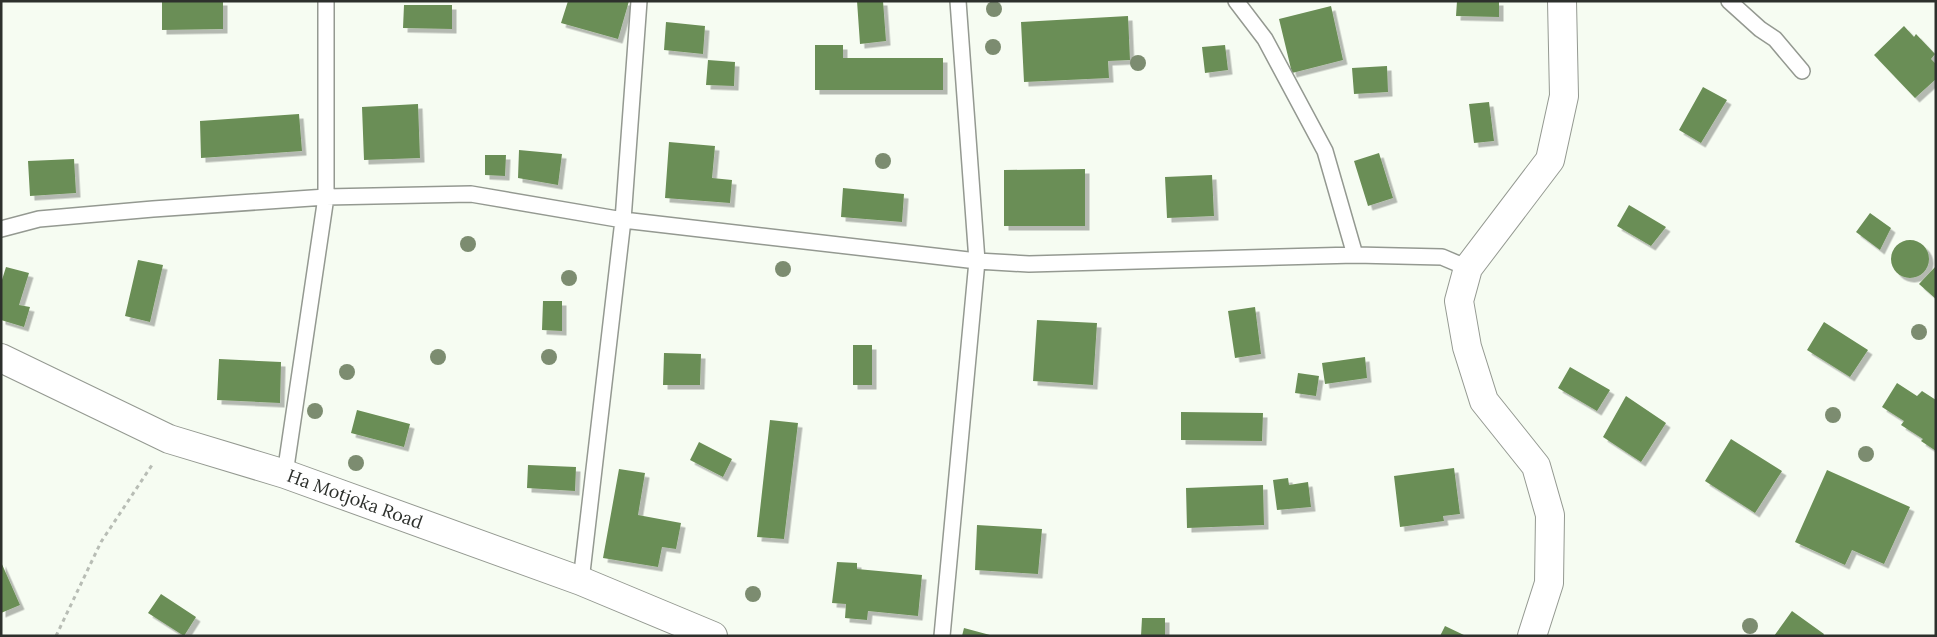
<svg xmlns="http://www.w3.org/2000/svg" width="1937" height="637" font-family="Lora,serif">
<defs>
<filter id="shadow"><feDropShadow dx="4.5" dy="4.5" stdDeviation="0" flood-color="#0004"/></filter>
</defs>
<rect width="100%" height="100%" fill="#f6fcf2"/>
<path fill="#6b8e56" filter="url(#shadow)" d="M162 1H223V29L162 30Z
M568 1H629L618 39 561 23Z
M857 1H883L886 41 860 44Z
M1457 1H1499V17L1456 16Z
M404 5H452V29L403 28Z
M1331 6 1343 60 1292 73 1279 19Z
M1128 16 1130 60 1108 61 1109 78 1024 82 1021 22Z
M666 22 705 26 703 54 664 50Z
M1904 26 1914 37 1916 34 1935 54 1931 59 1936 64V79L1915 98 1874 55Z
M815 45H843V58H943V90H815Z
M1225 45 1228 70 1205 73 1202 47Z
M708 60 735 62 734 86 706 85Z
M1387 66 1388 92 1354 94 1352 68Z
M1703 87 1727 100 1701 143 1679 130Z
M1489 102 1494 141 1474 143 1469 104Z
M418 104 420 158 364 160 362 107Z
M299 114 302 151 201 158 200 121Z
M669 142 715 146 712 178 732 180 730 203 665 198Z
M519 150 562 154 558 185 518 178Z
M1379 153 1393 198 1368 206 1354 161Z
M485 155H506L505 176 485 175Z
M74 159 76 193 30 196 28 161Z
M1085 169V226H1004V170Z
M1212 175 1214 216 1167 218 1165 177Z
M843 188 904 194 902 222 841 217Z
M1629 205 1666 227 1651 246 1617 226Z
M1870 213 1891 228 1880 250 1856 232Z
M1891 259a19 19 0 1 1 38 0a19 19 0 1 1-38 0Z
M138 260 163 265 150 322 125 316Z
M1936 266V299L1919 284Z
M6 267 29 273 19 305 30 307 24 327 1 320V283Z
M543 301H562V331L542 330Z
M1255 307 1261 354 1235 358 1228 311Z
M1037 320 1097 323 1093 385 1033 381Z
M1824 322 1868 350 1850 377 1807 350Z
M853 345H872V385H853Z
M664 353 701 354 700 385H663Z
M1365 357 1367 378 1325 384 1322 363Z
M219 359 281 362 280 403 217 400Z
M1570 367 1610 390 1597 411 1558 388Z
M1298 373 1319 376 1316 396 1295 393Z
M1897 383 1917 396 1922 391 1936 400V451L1921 441 1923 439 1901 425 1904 421 1882 407Z
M1626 396 1666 423 1641 462 1603 437Z
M357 410 410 424 404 447 351 433Z
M1181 412 1263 413 1262 441 1181 440Z
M770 420 798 423 784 539 757 537Z
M1731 439 1782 471 1755 513 1705 481Z
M699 442 732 459 723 477 690 460Z
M528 465 576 467 575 491 527 488Z
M1454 468 1460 514 1443 516 1444 521 1400 527 1394 476Z
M619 469 645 473 638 515 681 523 676 549 662 547 658 567 603 558Z
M1827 470 1910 507 1884 564 1852 550 1845 565 1795 542Z
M1288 478 1289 485 1308 482 1311 507 1277 510 1273 480Z
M1263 485 1264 525 1187 528 1186 488Z
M977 525 1042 529 1038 574 975 570Z
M1 562 20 605 1 613Z
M837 562 857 563V569L922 575 918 616 868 611 867 620 845 618 846 604 832 603Z
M161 594 196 617 184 636 148 613Z
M1792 611 1824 634 1823 636H1774Z
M1142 618H1165V636H1141Z
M1445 626 1466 636H1440Z
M964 628 990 635V636H962Z"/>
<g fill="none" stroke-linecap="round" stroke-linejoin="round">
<g stroke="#949991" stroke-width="18">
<path id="lane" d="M1236 1 1265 39 1325 151 1355 255
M1729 1 1760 29 1775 39 1802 71
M1 229 39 219 153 209 326 197 471 194 623 220 977 261 1029 264 1355 255 1442 257 1468 268
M285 474 326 197V1
M581 581 623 220 639 1
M942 636 977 261 958 1"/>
</g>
<g stroke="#949991" stroke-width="30">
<path id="street" d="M1532 636 1549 583 1550 515 1536 466 1484 401 1467 347 1459 301 1468 268 1550 160 1564 96 1562 1"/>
</g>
<g stroke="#949991" stroke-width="30">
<g id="secondary">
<path id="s1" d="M1 358 169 439 285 474 581 581 713 636"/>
</g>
</g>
<path stroke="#b8bdb5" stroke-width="3" stroke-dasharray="4 4" stroke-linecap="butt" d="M56 636 101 542 152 465"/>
<use href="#lane" stroke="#fff" stroke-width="15"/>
<use href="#street" stroke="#fff" stroke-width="28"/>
<use href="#secondary" stroke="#fff" stroke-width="28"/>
</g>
<g fill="#7c8c70">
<circle cx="994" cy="9" r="8"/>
<circle cx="993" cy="47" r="8"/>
<circle cx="1138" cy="63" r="8"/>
<circle cx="883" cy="161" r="8"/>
<circle cx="468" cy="244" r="8"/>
<circle cx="783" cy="269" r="8"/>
<circle cx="569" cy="278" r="8"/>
<circle cx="1919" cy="332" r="8"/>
<circle cx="438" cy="357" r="8"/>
<circle cx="549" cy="357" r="8"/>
<circle cx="347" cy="372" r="8"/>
<circle cx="315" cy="411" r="8"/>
<circle cx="1833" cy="415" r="8"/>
<circle cx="1866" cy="454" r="8"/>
<circle cx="356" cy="463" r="8"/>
<circle cx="753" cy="594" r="8"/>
<circle cx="1750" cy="626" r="8"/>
</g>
<g text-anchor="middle" stroke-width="4" stroke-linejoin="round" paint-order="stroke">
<g font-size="18" fill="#2d302c" stroke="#f6fcf2">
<text dy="6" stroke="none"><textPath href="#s1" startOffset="382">Ha Motjoka Road</textPath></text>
</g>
</g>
<rect width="1937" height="637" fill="none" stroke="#2d302c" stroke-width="5"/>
</svg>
